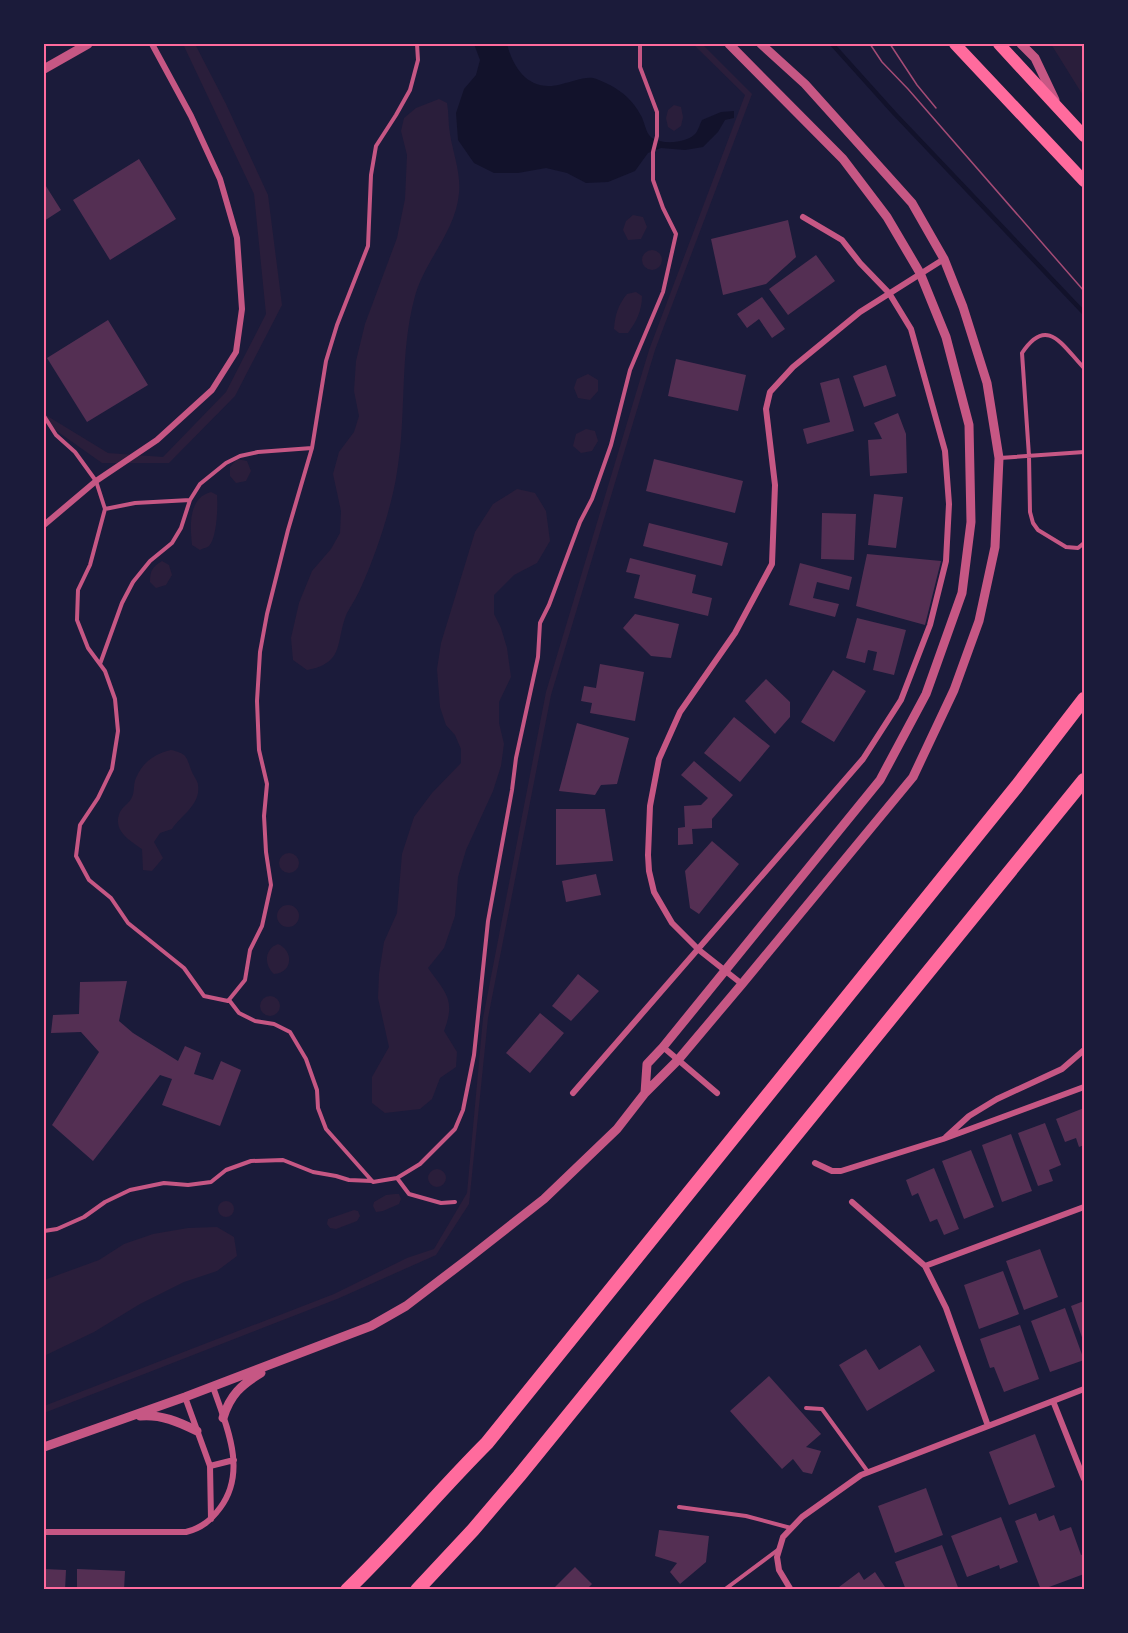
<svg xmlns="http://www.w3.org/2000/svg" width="1128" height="1633" font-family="'DejaVu Sans',sans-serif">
<rect width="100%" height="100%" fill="#1b1b3a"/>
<path fill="#2a1e3b" d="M183 44H195L226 104 268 195 282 305 235 396 169 463H102L44 422V414L108 453 163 457 226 392 266 314 254 194Z
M693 44H702L752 94 655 350 551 695 488 1018 469 1204 436 1255 337 1299 44 1413V1406L334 1294 407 1258 434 1249 467 1193 483 1018 546 692 649 350 745 95Z
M1051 44H1084V97Z
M439 99 447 103C449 113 448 124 450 134 453 153 461 173 459 193 456 231 425 260 415 296 399 354 407 414 397 472 392 506 376 554 362 585 358 595 352 604 347 613 335 641 346 663 307 670L293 660 291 638 299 603 312 571 331 549 340 533 341 511 333 474 339 452 354 432 359 416 354 391 356 361 365 324 397 238 405 199 407 155 401 131 404 118 416 108Z
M674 105 681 107 683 117 681 126 674 131 668 127 666 118 668 110Z
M633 215 643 217 647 227 641 239 628 240 623 230 626 221Z
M642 260a10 10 0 1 1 20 0a10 10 0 1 1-20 0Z
M636 292 642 296C642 311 636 322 628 333H619L614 329C615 315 618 305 627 294Z
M588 374 598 380V391L590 400 578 398 574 388 577 379Z
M586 429 595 431 598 441 592 451 581 453 573 446 576 434Z
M237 459 247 461 251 471 246 481 236 483 230 476V467Z
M517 489 535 493 546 511 550 541 537 563 514 575 494 595V614L501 628 507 648 511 677 499 702V723L504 744 501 766 493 791 466 850 458 877 455 916 444 948 428 968C446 993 456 1000 444 1031L457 1052 456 1067 440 1078 432 1099 420 1109 385 1113 372 1103V1077L389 1047 378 998 379 974 384 942 397 913 402 854 414 817 432 793 461 763V749L455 735 446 725 440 707 437 669 441 643 475 532 493 504Z
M211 492 217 495C218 506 217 538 209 546 207 548 203 548 200 550L192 545C190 526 188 498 211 492Z
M162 561 169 565 172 575 166 585 156 588 150 582C150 571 152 567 162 561Z
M171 750C189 754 186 758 192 772 194 777 198 781 198 785 201 805 181 815 172 829L160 833 154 842 163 858 152 871 143 870 142 849C129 840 112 830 120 812 123 806 130 803 132 797 135 791 133 784 136 778 143 762 154 754 171 750Z
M279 863a10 10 0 1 1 20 0a10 10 0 1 1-20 0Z
M277 916a11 11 0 1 1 22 0a11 11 0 1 1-22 0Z
M278 944C294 951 293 973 274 974 264 965 264 949 278 944Z
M260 1006a10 10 0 1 1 20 0a10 10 0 1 1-20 0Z
M428 1178a9 9 0 1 1 18 0a9 9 0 1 1-18 0Z
M395 1194H399L401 1199 399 1204 383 1211 376 1212 373 1206 374 1202 386 1195Z
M218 1209a8 8 0 1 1 16 0a8 8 0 1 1-16 0Z
M354 1210 358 1211 360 1216 357 1221 336 1229 330 1228 327 1224 328 1219Z
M217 1227 234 1237 237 1256 217 1271 184 1282 140 1304 94 1332 44 1356V1280L99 1260 124 1244 153 1234 188 1228Z"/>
<path fill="#12122b" d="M474 44H507C514 71 531 93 562 84 572 82 582 77 593 78 598 79 606 83 610 85 623 92 633 101 640 114 645 121 645 133 652 138 663 145 688 143 696 133 698 130 700 124 702 120L721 112 734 111V118L725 120 718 132 703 147 685 150 661 148 648 153 635 171 608 182 586 183 567 173 546 168 518 173H494L474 163 458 140 456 113 464 89 476 75 480 60Z"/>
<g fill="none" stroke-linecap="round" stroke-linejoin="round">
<path stroke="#12122b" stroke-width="4.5" d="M832 44 894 113 1084 313"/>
</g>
<path fill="#542f53" d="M139 159 176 219 110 260 73 200Z
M44 183 61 210 44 221Z
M788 220 796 257 766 284 723 295 711 239Z
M816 255 835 281 788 315 769 289Z
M762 297 785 329 772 338 759 319 747 328 737 314Z
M108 320 148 385 87 422 47 358Z
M676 359 746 375 738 411 668 396Z
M886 365 896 396 864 407 853 376Z
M839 378 854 431 807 444 803 429 830 422 820 383Z
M898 413 906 434 907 473 870 476 868 440 882 439 874 423Z
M654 459 743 481 735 513 646 491Z
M874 494 903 497 896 548 868 545Z
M822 513 856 514 854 560 821 559Z
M649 523 728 543 722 566 643 546Z
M867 554 941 561 925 625 856 606Z
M630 558 696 575 692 593 712 598 708 616 634 598 640 575 626 572Z
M800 563 852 577 849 590 817 582 813 598 839 604 835 617 789 605Z
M635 614 679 624 671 658 651 656 623 628Z
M857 618 906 630 894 675 873 670 877 652 868 650 865 663 846 658Z
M600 664 644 672 635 721 590 713 592 703 581 701 584 686 596 688Z
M833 670 866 691 834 742 801 722Z
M766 679 790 702V717L775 734 745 701Z
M734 717 770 746 740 782 704 753Z
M577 723 629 738 617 784 601 785 595 795 559 791Z
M694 761 733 795 712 819V828L692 829 693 844 678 845V828L685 827 684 806 701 805 708 798 681 775Z
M556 809H605L613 861 556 865Z
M712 841 739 864 699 914 690 908 685 871Z
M596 874 601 895 566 902 562 881Z
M578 974 599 991 571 1021 552 1006Z
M127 981 119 1021 133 1033 178 1061 185 1046 201 1053 194 1074 213 1080 221 1061 241 1070 220 1126 162 1105 172 1079 160 1075 93 1161 52 1125 99 1052 81 1032 51 1033 53 1015 79 1014 80 982Z
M540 1013 564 1033 530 1073 506 1053Z
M1084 1108V1145L1079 1147 1076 1138 1065 1142 1056 1119Z
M1045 1123 1061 1165 1049 1170 1053 1181 1038 1186 1018 1133Z
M1011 1134 1032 1191 1002 1202 982 1145Z
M971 1150 994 1207 964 1219 942 1161Z
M934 1168 959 1229 944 1235 937 1219 930 1222 918 1193 912 1196 906 1180Z
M1040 1249 1058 1297 1024 1310 1006 1261Z
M1003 1271 1019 1314 979 1329 964 1285Z
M1084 1301V1343L1071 1306Z
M1065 1308 1084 1360 1050 1372 1031 1321Z
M1020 1325 1039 1379 1004 1392 994 1367 990 1368 980 1339Z
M920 1345 935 1371 867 1411 839 1365 866 1349 879 1370Z
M769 1376 821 1434 806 1447 821 1451 812 1474 803 1472 793 1459 782 1469 730 1411Z
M1035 1434 1055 1487 1009 1505 989 1452Z
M926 1488 943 1535 895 1553 878 1506Z
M1036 1513 1039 1521 1054 1515 1060 1531 1071 1527 1081 1555 1084 1554V1574L1041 1590 1015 1521Z
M1001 1517 1018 1562 1000 1569 999 1565 967 1577 951 1536Z
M659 1530 709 1536 706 1562 680 1584 670 1572 677 1563 655 1556Z
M942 1545 959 1590H906L895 1562Z
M575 1567 592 1584 586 1590H552Z
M44 1569 66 1570 65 1590H44Z
M77 1569 125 1571 124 1590H77Z
M859 1572 864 1580 875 1572 887 1590H841L839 1587Z"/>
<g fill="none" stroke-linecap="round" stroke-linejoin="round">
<path stroke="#c65784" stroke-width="4" d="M1084 368C1062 345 1047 315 1022 353L1029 456 1030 512 1033 523 1038 530 1066 547 1078 548 1084 543
M44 416 56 435 75 452 96 481 105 509 90 565 78 590 77 620 88 648 105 671 115 699 118 731 112 769 98 798 80 825 76 856 89 880 111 898 128 923 184 968 204 996 228 1001 245 980 250 950 262 926 271 885 266 852 264 816 267 784 259 750 257 701 260 652 267 614 288 530 312 448 326 361 337 325 368 246 371 175 376 146 396 115 410 90 418 60 417 44
M1000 458 1084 452
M105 509 135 503 190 500
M100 664 122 603 133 582 150 561 172 543 181 528 190 500 200 484 226 463 240 456 258 452 312 448
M229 1000 239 1013 255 1021 274 1024 290 1032 306 1059 317 1090 318 1108 326 1129 373 1182 397 1178 420 1164 455 1129 463 1110 474 1055 488 921 512 790 516 758 538 657 540 623 549 605 580 522 592 499 611 445 630 370 663 292 676 234 663 208 653 180V152L657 136V112L640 67V44
M397 1178 409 1194 441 1203 455 1202
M44 1231 57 1229 84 1217 105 1202 130 1190 164 1183 188 1185 211 1182 226 1170 251 1161 283 1160 313 1172 336 1176 349 1180 372 1181
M806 1408 822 1409 868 1472
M679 1507 746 1516 791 1528
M724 1590 779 1549"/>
<path stroke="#c65784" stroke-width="6" d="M44 525 96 481 157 440 212 390 236 352 242 309 237 238 220 179 191 116 152 44
M742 984 699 950 672 923 654 892 649 871 648 855 650 806 659 759 680 712 735 633 772 564 775 485 766 409 770 392 793 367 860 312 944 259
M663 1047 717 1093
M573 1093 863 759 901 700 930 625 946 561 949 504 945 451 911 329 889 293 860 263 842 240 803 217
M946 1137 969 1116 997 1099 1062 1069 1084 1050
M815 1163 832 1171H841L943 1139 1084 1087
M852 1202 925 1266 946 1308 988 1426
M925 1266 1084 1207
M185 1397 210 1466 211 1519
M1053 1401 1084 1479
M210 1466 234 1460
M44 1532H186C202 1528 211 1520 220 1508 248 1471 226 1425 213 1387
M791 1590 779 1570 777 1557 783 1537 802 1517 861 1475 1084 1389"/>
<path stroke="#c65784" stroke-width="9" d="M1021 44 1035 58 1055 100
M44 69 88 44
M645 1093 647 1064 663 1047 880 780 926 694 962 593 971 522 969 425 946 337 920 273 887 217 843 159 729 44
M140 1416C161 1414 179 1422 197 1431
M223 1418C230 1395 241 1385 261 1373
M44 1447 185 1397 371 1326 406 1306 469 1258 544 1199 617 1129 645 1093 678 1060 742 984 913 777 954 690 979 621 995 547 999 458 987 383 963 307 944 259 912 203 805 84 761 44"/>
<path stroke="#ff6b9d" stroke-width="12" d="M955 44 1084 181
M999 44 1084 136"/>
<path stroke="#ff6b9d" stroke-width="14" d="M347 1590C396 1543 439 1491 487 1443L1017 786 1084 699
M417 1590 473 1530 519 1476 1084 780"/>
<path stroke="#a44b75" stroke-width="1.5" d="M870 44 882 62 908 89 1084 291
M890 44 917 85 936 108"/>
</g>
<rect width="1128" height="1633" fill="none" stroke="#1b1b3a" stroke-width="90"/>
<rect x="45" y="45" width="1038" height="1543" fill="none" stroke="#ff6b9d" stroke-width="2"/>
</svg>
